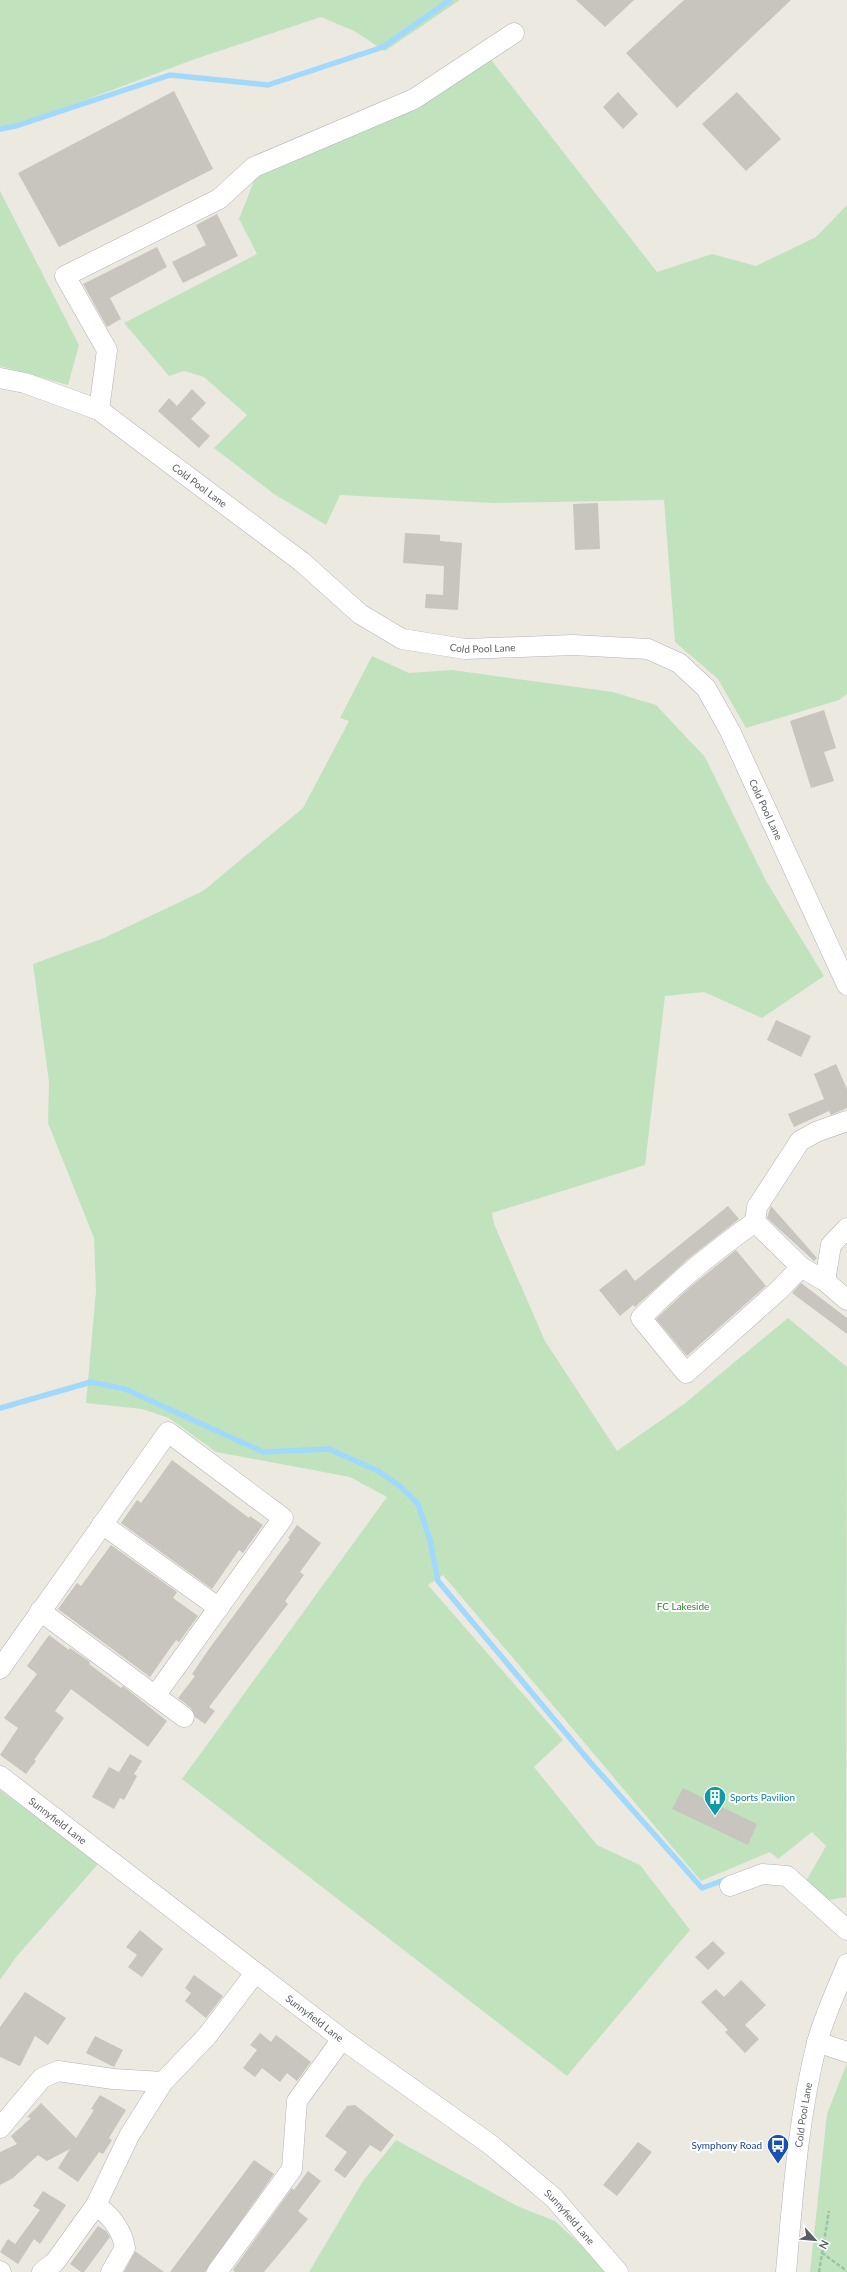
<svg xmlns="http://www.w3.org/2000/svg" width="847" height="2272" font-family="Lato,sans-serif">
<rect width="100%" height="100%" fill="#ece9e1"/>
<path fill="#c0e3be" d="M0 0H460L385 51 354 31 321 17 195 59 16 126 0 129Z
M489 57 657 272 712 254 756 266 816 237 847 205V694L839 700 746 728 718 679 675 642 664 500 492 503 340 495 326 525 274 494 214 448 247 415 204 377 184 371 169 376 124 323 257 254 239 219 256 176Z
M0 191 79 345 68 385 0 366Z
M372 656 409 673 452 670 613 692 656 705 705 757 766 881 824 976 762 1018 704 992 665 996 645 1165 492 1213 494 1224 545 1341 617 1451 684 1404 788 1318 847 1367 846 1897 829 1900 805 1883 826 1846 812 1832 778 1859 770 1852 701 1881 443 1575 428 1585 563 1740 534 1767 597 1845 640 1865 690 1930 567 2076 182 1779 387 1497 350 1477 216 1452 169 1418 142 1409 86 1403 96 1291 94 1238 48 1123 49 1082 33 964 104 938 203 891 303 808 349 721 340 718Z
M0 1790 99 1863 17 1956 0 1980Z
M847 2063V2272H810L827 2114Z
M396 2140 517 2206 555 2221 610 2272H309L363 2181Z"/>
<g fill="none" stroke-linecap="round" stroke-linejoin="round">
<path stroke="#a1d9fc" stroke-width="5.5" d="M0 129 16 126 170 75 268 85 383 47 450 0
M0 1408 91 1382 125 1389 263 1452 329 1449 378 1471 401 1487 418 1504 430 1540 438 1581 590 1762 702 1888 727 1879"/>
</g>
<path fill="#c8c4be" d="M576 0H634L605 27Z
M684 0H791L677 108 626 53Z
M174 91 213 169 59 247 18 173Z
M618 92 638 114 623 129 603 107Z
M737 92 781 139 746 171 702 124Z
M217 214 238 256 183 283 172 262 206 245 196 225Z
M157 247 167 267 110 298 121 319 107 327 83 284Z
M192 389 206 403 191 419 210 436 199 448 158 411 169 398 177 406Z
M598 503 600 549 575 550 573 504Z
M405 533 440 535V541L462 543 458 610 425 608 426 594 443 595 444 566 403 563Z
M824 710 836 748 824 752 834 781 811 788 790 721Z
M776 1020 811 1036 801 1057 767 1040Z
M836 1064 847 1089V1108L831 1115 829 1111 794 1127 788 1114 824 1099 814 1074Z
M728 1206 739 1219 688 1259 635 1307 633 1305 620 1316 599 1290 626 1269 635 1281Z
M771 1206 817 1258 814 1261 767 1218Z
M736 1250 766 1286 687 1356 656 1319 689 1288Z
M801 1283 847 1318V1334L792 1293Z
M172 1460 249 1518 250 1516 263 1525 243 1553 239 1550 212 1589 121 1523 137 1500 141 1503Z
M297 1525 321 1543 300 1572 304 1575 285 1601 288 1604 209 1707 215 1711 205 1724 195 1717 191 1708 178 1698 195 1676 192 1674 209 1649 290 1539 288 1538Z
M111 1545 177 1592 173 1598 198 1616 179 1642 176 1640 150 1677 58 1609 77 1583 81 1586Z
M49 1635 69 1650 70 1648 90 1662 89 1664 121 1688 123 1686 167 1721 148 1747 71 1689 55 1711 64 1718 34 1760 36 1761 26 1774 0 1755 18 1728 4 1718 37 1674 27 1666Z
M130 1754 142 1761 134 1774 137 1776 124 1800 120 1798 114 1809 92 1797 109 1767 119 1772Z
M683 1788 757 1824 748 1845 672 1809Z
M140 1930 163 1949 142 1977 128 1967 137 1955 126 1947Z
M713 1941 725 1953 708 1970 695 1957Z
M194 1975 223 1996 206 2018 185 2001 191 1993 185 1988Z
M741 1980 766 2005 745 2025 759 2039 745 2053 725 2032 728 2030 701 2002 716 1989 724 1997Z
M25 1992 66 2018 48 2045 35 2036 20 2066 0 2057V2027Z
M260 2033 271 2042 276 2035 311 2062 297 2081 287 2073 280 2082 262 2068 255 2077 243 2068 257 2050 250 2045Z
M95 2036 123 2050 114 2067 86 2053Z
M100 2095 126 2110 109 2138 112 2140 103 2154 99 2152 78 2182 58 2168 70 2149 47 2161 38 2155 13 2178 0 2185V2152L17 2144 11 2136 31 2118 27 2117 41 2103 76 2138 94 2110 91 2109Z
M355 2105 394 2135 381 2152 370 2145 345 2178 334 2170 347 2152 325 2136 347 2106Z
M638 2142 652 2152 617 2196 603 2185Z
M254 2160 274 2174 205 2272H170Z
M308 2171 321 2181 298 2211 308 2219 264 2272H235L233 2270 292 2188 294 2190Z
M43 2191 66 2205 40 2244 34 2239 18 2264 0 2252 8 2239 15 2244 40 2210 33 2206Z
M98 2226 106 2231 110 2237 84 2272H81L70 2264Z
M135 2251 164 2272H124Z"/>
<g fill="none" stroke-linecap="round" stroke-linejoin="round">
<g stroke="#b2b4b8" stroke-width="21">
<g id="minor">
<path id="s1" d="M0 378 25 383 99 410 302 562 360 614 402 639 465 649 573 645 648 649 679 663 706 688 730 731 847 985"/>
<path d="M99 410 107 350 65 276 219 199 254 167 414 99 514 33"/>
<path d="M847 1121 816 1132 800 1141 757 1207 755 1222 801 1267 825 1281 847 1300"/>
<path d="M755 1222C714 1251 676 1282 641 1318L686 1373 779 1290 801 1267"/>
<path d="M825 1281 831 1245 847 1228"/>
<path d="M102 1524 219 1608"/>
<path d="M40 1611 184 1717"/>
<path d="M0 1669 168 1432 283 1518 155 1696"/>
<path id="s2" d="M0 1776 342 2039 491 2145 554 2198 618 2272"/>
<path d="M730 1886 762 1874 787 1876 847 1930"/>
<path d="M817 2042 847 2052"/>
<path d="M0 2128 42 2078 58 2071 113 2079 163 2082"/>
<path d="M96 2205C111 2216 122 2229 125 2248L111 2272"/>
<path d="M0 2271 1 2272"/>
<path d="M42 2272 55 2262 96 2205 129 2136 163 2082 207 2036 255 1973"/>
<path d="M217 2272 292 2169 297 2101 342 2039"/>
<path id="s3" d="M786 2272C793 2195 798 2118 817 2043 824 2016 837 1990 847 1964"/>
</g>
</g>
<path stroke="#97c4a2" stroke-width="2.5" stroke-dasharray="4 2" stroke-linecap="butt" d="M822 2253 847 2271
M819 2272 829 2211"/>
<use href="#minor" stroke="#fff" stroke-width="20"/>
</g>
<defs>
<g id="building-pin" transform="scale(1.15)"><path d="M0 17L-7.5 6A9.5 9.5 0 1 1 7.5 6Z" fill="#0f9aa8" stroke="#fff"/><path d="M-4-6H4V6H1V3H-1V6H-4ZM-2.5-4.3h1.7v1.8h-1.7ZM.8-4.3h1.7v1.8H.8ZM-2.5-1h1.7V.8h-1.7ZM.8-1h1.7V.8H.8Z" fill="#fff"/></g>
<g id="bus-pin" transform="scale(1.15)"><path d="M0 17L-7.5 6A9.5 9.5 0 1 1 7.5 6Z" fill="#1a4fb4" stroke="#fff"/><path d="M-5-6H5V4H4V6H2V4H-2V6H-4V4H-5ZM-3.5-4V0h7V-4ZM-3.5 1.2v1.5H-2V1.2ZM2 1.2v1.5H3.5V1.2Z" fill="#fff"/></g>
</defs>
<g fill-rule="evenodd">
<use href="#building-pin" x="715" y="1797"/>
<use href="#bus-pin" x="778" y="2145"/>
</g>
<g text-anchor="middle" stroke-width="4" stroke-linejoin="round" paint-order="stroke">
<g font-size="10" fill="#5a5d62" stroke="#fff">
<text dy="4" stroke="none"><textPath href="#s1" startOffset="230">Cold Pool Lane</textPath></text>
<text dy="4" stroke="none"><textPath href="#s1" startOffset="566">Cold Pool Lane</textPath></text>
<text dy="4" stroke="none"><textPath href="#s1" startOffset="938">Cold Pool Lane</textPath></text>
<text dy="4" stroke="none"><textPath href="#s2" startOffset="73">Sunnyfield Lane</textPath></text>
<text dy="4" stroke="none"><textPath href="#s2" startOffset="397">Sunnyfield Lane</textPath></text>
<text dy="4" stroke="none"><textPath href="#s3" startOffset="158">Cold Pool Lane</textPath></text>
<text dy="4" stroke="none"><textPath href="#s2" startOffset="721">Sunnyfield Lane</textPath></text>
</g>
<g font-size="10" fill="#378337" stroke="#fff">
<text x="683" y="1610">FC Lakeside</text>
</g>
<g font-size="10" fill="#0d838f" stroke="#fff" text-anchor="start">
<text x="730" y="1801">Sports Pavilion</text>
</g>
<g font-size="10" fill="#164399" stroke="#fff" text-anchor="end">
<text x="762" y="2149">Symphony Road</text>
</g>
</g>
<g transform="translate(815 2240) rotate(117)" stroke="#ffffff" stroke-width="3" paint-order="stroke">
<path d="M0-3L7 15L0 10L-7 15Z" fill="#5a5d62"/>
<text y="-6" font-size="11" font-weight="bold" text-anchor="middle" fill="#5a5d62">N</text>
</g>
</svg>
